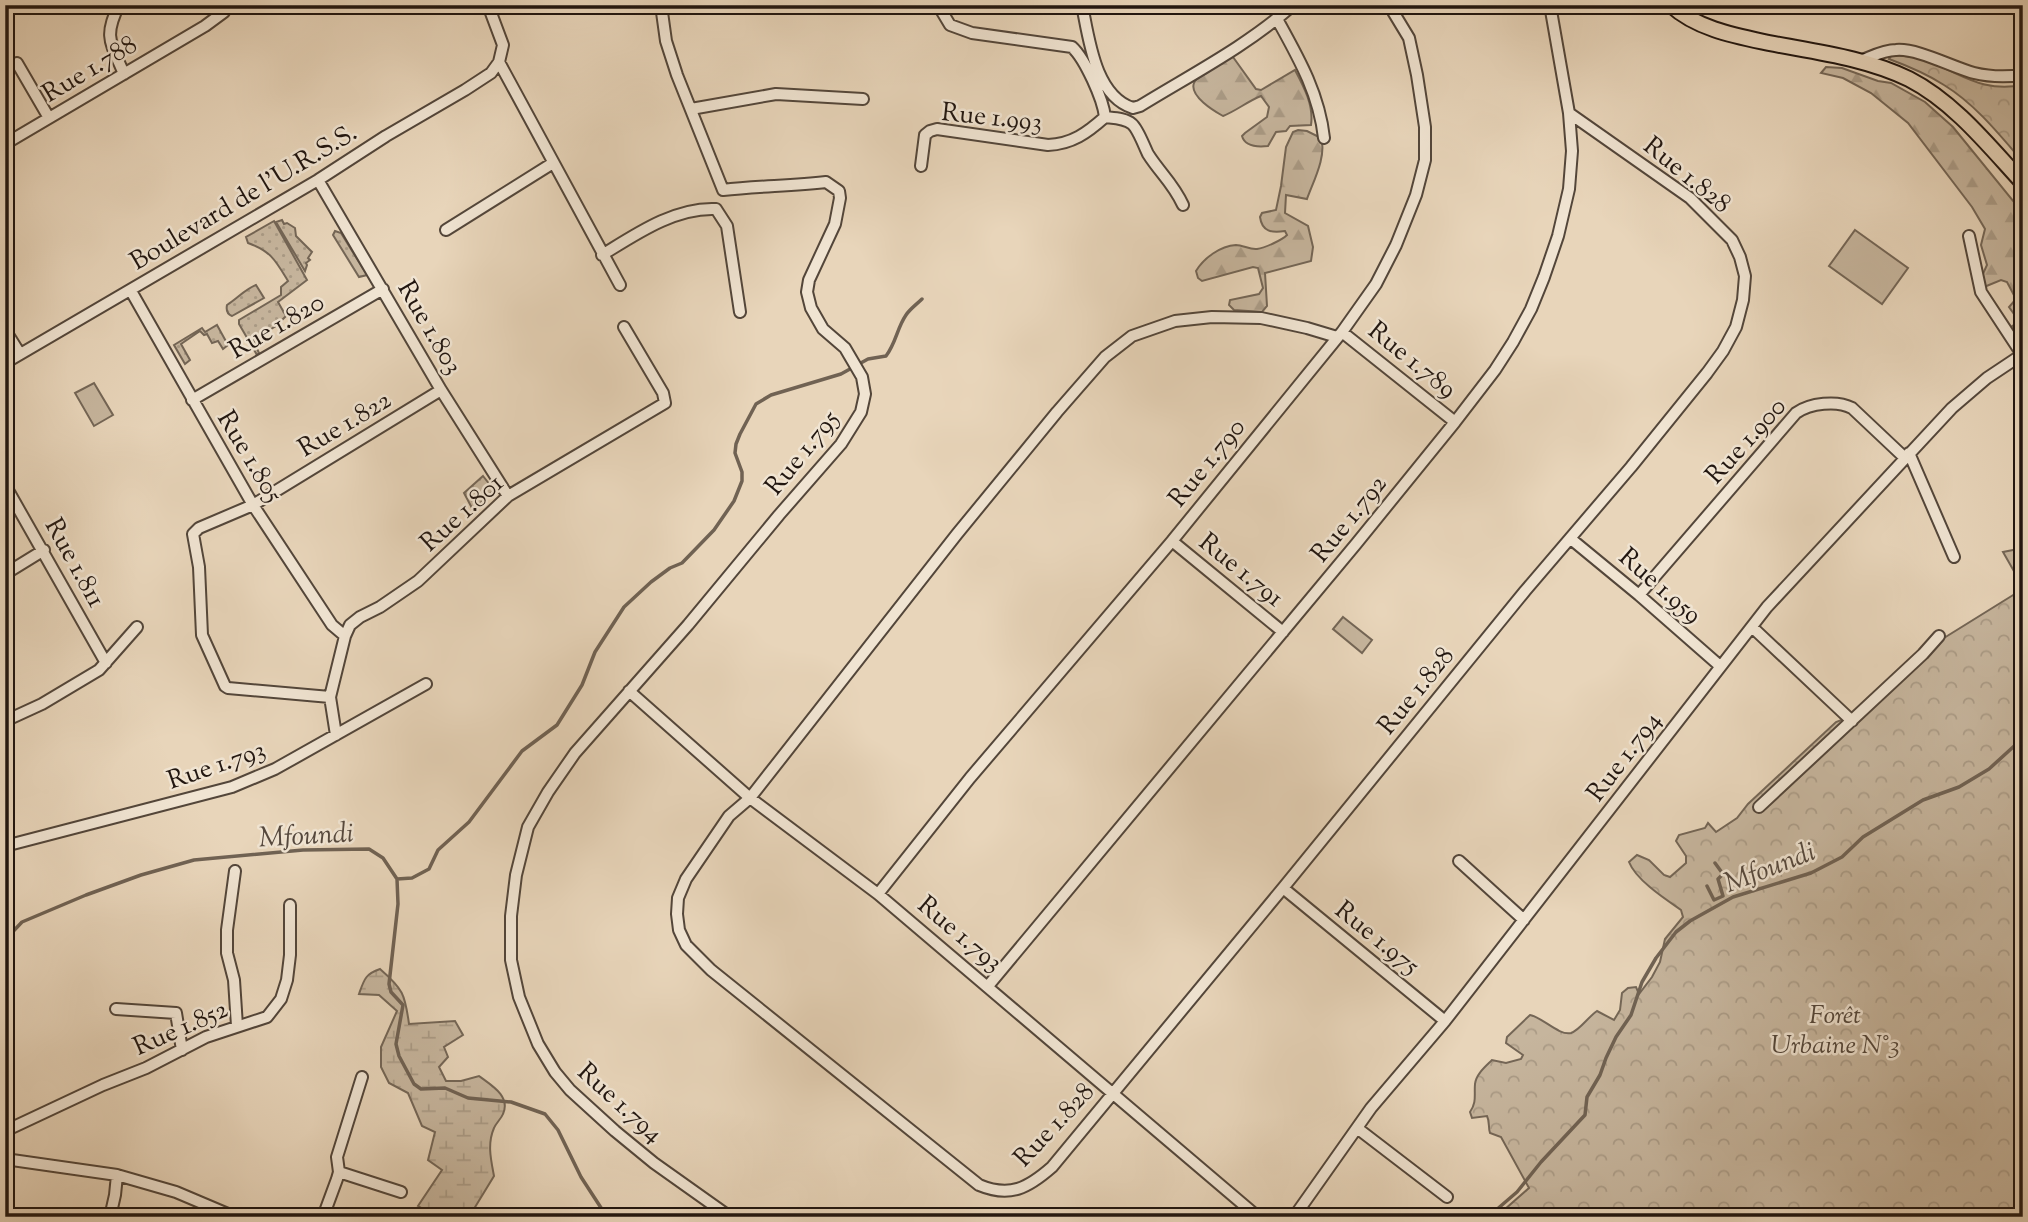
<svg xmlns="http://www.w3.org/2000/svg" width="2028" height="1222" font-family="'Sorts Mill Goudy',serif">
<defs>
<pattern id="grass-dots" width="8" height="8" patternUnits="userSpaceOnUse" patternTransform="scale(1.75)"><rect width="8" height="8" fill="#c6b59d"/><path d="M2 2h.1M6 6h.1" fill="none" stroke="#aa9b86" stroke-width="1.8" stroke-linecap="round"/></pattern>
<pattern id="forest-firs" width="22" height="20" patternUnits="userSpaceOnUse" patternTransform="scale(1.75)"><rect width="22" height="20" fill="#c6b59d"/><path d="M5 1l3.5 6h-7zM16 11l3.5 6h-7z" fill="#aa9b86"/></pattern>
<pattern id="wetland-marsh" width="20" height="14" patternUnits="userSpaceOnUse" patternTransform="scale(1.75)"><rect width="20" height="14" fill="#c6b59d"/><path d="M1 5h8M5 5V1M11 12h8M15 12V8" fill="none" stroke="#aa9b86"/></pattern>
<pattern id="park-crowns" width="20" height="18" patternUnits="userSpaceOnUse" patternTransform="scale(1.75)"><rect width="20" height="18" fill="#c6b59d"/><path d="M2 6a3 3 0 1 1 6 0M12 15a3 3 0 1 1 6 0" fill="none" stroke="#aa9b86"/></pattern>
</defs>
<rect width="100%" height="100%" fill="#e8d5ba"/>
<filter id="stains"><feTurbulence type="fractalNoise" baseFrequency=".00286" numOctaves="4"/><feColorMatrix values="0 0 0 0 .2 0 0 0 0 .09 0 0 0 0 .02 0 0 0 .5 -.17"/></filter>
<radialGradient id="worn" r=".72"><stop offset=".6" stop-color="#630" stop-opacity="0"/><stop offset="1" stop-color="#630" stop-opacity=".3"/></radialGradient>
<path fill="url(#grass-dots)" stroke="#746656" stroke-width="2" d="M282 220 284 224 287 223 295 228 296 236 312 252 308 258 310 260 306 263 307 265 305 271 276 222Z
M274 221 307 280 278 302 286 316 276 326 253 340 259 353 257 355 239 324V320L281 295V287L288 281C276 261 271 251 248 243L246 237Z
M335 231 341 233 367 275 359 277 333 235Z
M256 285 264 298 232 316C227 314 226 310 227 305 238 298 244 290 256 285Z
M217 325 228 345 223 349 218 341 212 343 207 334 204 335 200 331 181 344 190 360 185 364 174 345 202 328 205 332Z
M483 476 494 490 473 510 464 493Z"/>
<path fill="url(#forest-firs)" stroke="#746656" stroke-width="2" d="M1233 57 1256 89 1261 90 1295 70C1304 87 1314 106 1311 125L1290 126 1286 131 1276 132 1268 146C1259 147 1245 147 1242 136L1245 133 1267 117 1269 107 1261 96C1248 101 1236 111 1223 116 1214 111 1189 96 1194 83 1196 78 1204 75 1208 72 1215 66 1224 60 1233 57Z
M1826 67 1842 68 1878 81 1891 83 1925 102 1953 127 2023 213V344L2021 345 2011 327 2019 321 2009 307 2016 299 2007 282 2001 280 1984 287 1982 276 1987 265 1981 245 1985 229 1972 207 1908 123 1871 93 1843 78 1821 73Z
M1298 130 1307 131 1321 138C1327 156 1313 182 1307 199L1286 195 1285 213 1308 226 1313 247 1311 261 1265 273 1267 306 1262 312 1234 310 1229 305 1230 300 1259 294 1263 288 1258 268 1253 267 1202 281 1198 278 1196 271C1204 258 1220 246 1236 245 1243 245 1250 250 1257 249 1265 248 1282 240 1287 235L1285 231C1272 233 1262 232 1260 217L1262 213 1276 210 1281 186 1286 147 1293 132Z"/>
<path fill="url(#wetland-marsh)" stroke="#746656" stroke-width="2" d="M2014 5H2023V47L2022 44 2017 42 2014 25Z
M380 969C403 989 405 994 409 1024L455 1021 463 1035 444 1047 448 1057 439 1067 446 1081H461L479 1076C491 1085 511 1096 503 1114 501 1119 496 1123 494 1128 487 1144 491 1160 494 1176L469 1217H437L418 1206 442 1170 428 1160 435 1132 422 1126 408 1093 389 1083 381 1067V1047L397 1011 379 995 359 994C364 980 365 974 380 969Z"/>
<path fill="url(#park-crowns)" stroke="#746656" stroke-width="2" d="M1892 55C1902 56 1914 56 1924 60 1962 73 1980 93 2023 85V162C1999 134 1975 104 1944 85 1927 74 1908 66 1889 59Z
M2023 548V1217H1496L1529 1188 1501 1137 1490 1133C1488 1127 1490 1122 1487 1116L1472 1118 1470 1112C1477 1102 1474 1095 1475 1084 1476 1074 1486 1066 1492 1060L1506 1063 1521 1059 1523 1055 1506 1043 1507 1037 1530 1015C1542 1017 1559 1036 1571 1033 1580 1030 1588 1017 1597 1011L1614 1020 1620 1010 1622 993 1628 988 1636 987 1639 994 1652 977 1660 962 1665 939 1683 917 1681 910C1665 899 1636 880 1629 862L1637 855 1649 860 1664 875 1670 877 1686 863V856L1676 841 1679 835 1705 828 1708 823 1716 832 1737 818 1748 804 1836 722 1860 713 1944 638 2018 592 2019 580 2003 552Z"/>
<path fill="#c6b59d" stroke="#746656" stroke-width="2" d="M1855 230 1908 268 1882 304 1829 266Z
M94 383 113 415 94 426 75 393Z
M1343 617 1372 640 1362 653 1333 629Z"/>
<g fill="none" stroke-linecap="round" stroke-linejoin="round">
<path stroke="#706253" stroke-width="3.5" d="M397 879 412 878 429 869 438 850 469 822 522 751 557 725 582 685 595 652 624 607 651 582 670 568 682 563 714 530 734 501 742 481V472L735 453 736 444 740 434 756 404 771 395 841 374 868 359 886 356C896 343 897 328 906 315 910 309 917 304 922 299
M1707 886 1714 900 1723 896 1718 879 1723 874 1715 863
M5 940 22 922 86 895 141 875 194 860 303 850 369 849 383 858 397 879 398 904 389 984 391 992 403 1005 396 1044 399 1056 414 1084 421 1089 445 1088 468 1098 511 1102 545 1114 558 1130 581 1177 607 1217
M1488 1217 1517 1192 1541 1162 1585 1115 1587 1097 1600 1075 1606 1058 1616 1037 1631 1015 1642 982 1656 958 1676 932 1690 921 1733 897 1811 873 1842 857 1863 837 1923 800 1959 787 1989 769 2023 738"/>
<g stroke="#53463a" stroke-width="14">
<path id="minor" d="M119 5C103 37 111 43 124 74
M661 5 666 41 677 75 723 190C757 186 792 186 826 182L839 191 840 198 835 224 809 280 807 292 811 308 823 329 845 348 862 377 865 394 861 412 841 444 779 515 688 625 575 753 548 792 528 827 516 875 511 916V960L519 997 538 1044 555 1072 570 1090 615 1131 654 1163 730 1217
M1082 5C1089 39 1095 96 1133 108L1140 106C1192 74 1247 46 1293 5
M1277 19C1298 57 1319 93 1324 138
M1860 61C1871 57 1883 50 1896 50 1917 48 1952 67 1974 73 1990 77 2007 77 2023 75
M499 62 620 285
M17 63 49 118
M691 109 776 94 863 99
M1105 117C1113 118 1125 118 1132 124 1138 129 1144 146 1148 154 1160 173 1173 183 1183 205
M5 144 205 26 224 12 228 5
M921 166 925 135 930 131 937 129 1048 145C1072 144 1087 133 1105 117 1103 99 1085 59 1072 47L972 33 950 25 938 5
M318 180 441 390 508 496
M716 209 727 226 740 312
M446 230 553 163
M1969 236 1981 292 2023 356
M602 255C636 234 675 207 716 209
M131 291 253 505 332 625 345 636
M5 330 20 354
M1342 332 1455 422
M1337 337 1307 328 1261 318 1212 317 1175 321 1132 336 1105 357 1057 412 957 534 750 798 729 816 686 879 678 898 677 914 679 930 686 945 711 970 979 1185C1010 1198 1028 1188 1052 1167L1283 888 1525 591 1631 467 1707 373 1723 351 1736 327 1743 300 1745 276 1740 257 1732 240 1690 198 1569 113
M5 363 318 180 386 136 465 90 491 73 499 62 503 45 488 5
M192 400 383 289
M1909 453 1954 557
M5 485 106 663
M1571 539 1639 595 1720 666
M1172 541 1283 632
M5 574 44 550
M1639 595 1796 413C1810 403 1837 400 1852 408L1905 458
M1752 627 1852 721
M629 691 750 798 878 894 1258 1217
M330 697 228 688 225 686 202 635 199 567 193 534 199 528 253 505 441 390
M5 721 42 704 99 670 137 627
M336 735 330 697 345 636 350 625 360 617 380 607 418 581 508 496 665 403 663 393 624 327
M1759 807 1923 654 1939 636
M5 846 232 787 275 769 426 684
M1459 861 1524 920
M235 871 227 930V953L234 980 237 1026
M1283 888 1445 1021
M878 894 970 778 1172 541 1342 332 1376 284 1396 245 1416 195 1425 160V127L1417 75 1409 38 1389 5
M988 986 1356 544 1455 422 1495 370 1513 342 1531 309 1544 277 1558 236 1569 189 1572 151 1569 113 1550 5
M116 1009 176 1013 182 1050
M1357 1128 1447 1197
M5 1131 103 1085 146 1068 206 1037 267 1017 281 999 287 980 290 955V905
M5 1159 117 1175 176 1192 235 1217
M339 1172 401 1192
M110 1217 115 1195 117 1175
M323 1217 337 1179 339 1172 337 1157 362 1077
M1294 1217 1371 1108 1445 1021 1767 607 1952 408 1987 378 2023 354"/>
</g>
<g stroke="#211610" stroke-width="18">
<path id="major" d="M1671 5C1697 29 1736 36 1769 43 1816 52 1866 58 1909 79 1954 102 1989 146 2023 183"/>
</g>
<use href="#minor" stroke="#f0e4d2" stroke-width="10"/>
<use href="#major" stroke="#e8d5ba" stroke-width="14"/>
</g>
<g text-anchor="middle" stroke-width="5" stroke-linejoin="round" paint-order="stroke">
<g font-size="26" fill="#211610" stroke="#f0e4d2">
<text transform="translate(89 68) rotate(-31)" y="9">Rue 1.788</text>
<text transform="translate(992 116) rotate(6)" y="9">Rue 1.993</text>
<text transform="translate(1688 174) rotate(39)" y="9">Rue 1.828</text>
<text transform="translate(243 196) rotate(-31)" y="9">Boulevard de l'U.R.S.S.</text>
<text transform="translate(276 325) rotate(-30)" y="9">Rue 1.820</text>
<text transform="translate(431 327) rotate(60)" y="9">Rue 1.803</text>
<text transform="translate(1413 359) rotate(39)" y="9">Rue 1.789</text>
<text transform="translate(344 423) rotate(-31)" y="9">Rue 1.822</text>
<text transform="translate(1745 440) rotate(-48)" y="9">Rue 1.900</text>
<text transform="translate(801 452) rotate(-51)" y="9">Rue 1.795</text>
<text transform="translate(251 456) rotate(59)" y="9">Rue 1.805</text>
<text transform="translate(1206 462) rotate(-51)" y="9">Rue 1.790</text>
<text transform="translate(461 512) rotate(-42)" y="9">Rue 1.801</text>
<text transform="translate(1348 518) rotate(-51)" y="9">Rue 1.792</text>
<text transform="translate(76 562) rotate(61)" y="9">Rue 1.811</text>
<text transform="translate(1242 569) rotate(39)" y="9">Rue 1.791</text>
<text transform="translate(1661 585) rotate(41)" y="9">Rue 1.959</text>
<text transform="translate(1415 690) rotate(-51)" y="9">Rue 1.828</text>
<text transform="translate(1623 756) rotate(-53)" y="9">Rue 1.794</text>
<text transform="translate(216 764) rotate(-19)" y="9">Rue 1.793</text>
<text transform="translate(961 933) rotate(40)" y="9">Rue 1.793</text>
<text transform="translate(1378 937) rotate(39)" y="9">Rue 1.975</text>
<text transform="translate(180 1027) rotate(-24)" y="9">Rue 1.852</text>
<text transform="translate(621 1102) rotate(42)" y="9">Rue 1.794</text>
<text transform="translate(1053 1124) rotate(-47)" y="9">Rue 1.828</text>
</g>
<g font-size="26" font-style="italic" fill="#53463a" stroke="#f0e4d2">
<text x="1835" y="1023">Forêt<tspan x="1835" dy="30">Urbaine N°3</tspan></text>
</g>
<g font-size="28" font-style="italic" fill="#55483d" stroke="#f0e4d2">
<text transform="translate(306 834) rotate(-3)" y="10">Mfoundi</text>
<text transform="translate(1769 866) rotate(-21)" y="10">Mfoundi</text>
</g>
</g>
<rect width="2028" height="1222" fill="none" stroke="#e8d5ba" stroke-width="28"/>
<rect x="7" y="7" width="2014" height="1208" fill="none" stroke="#211610" stroke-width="3.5"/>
<rect x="14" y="14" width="2000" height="1194" fill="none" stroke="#211610" stroke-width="2"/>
<rect width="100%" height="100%" filter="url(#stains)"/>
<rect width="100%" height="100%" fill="url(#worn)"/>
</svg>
